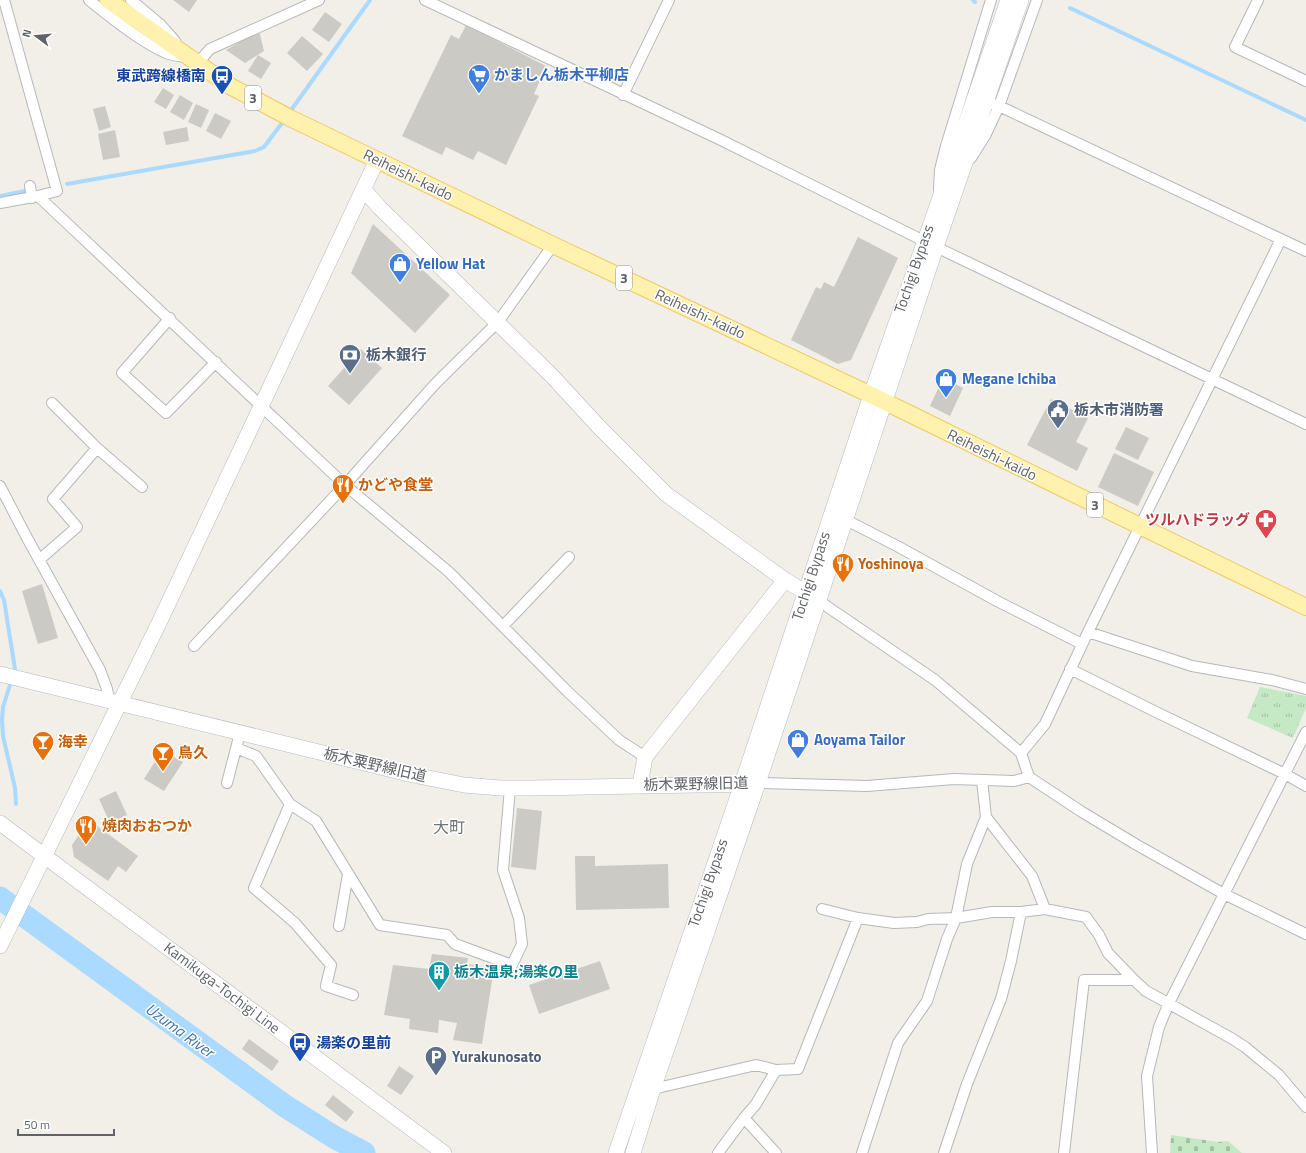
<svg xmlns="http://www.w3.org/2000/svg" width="1306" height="1153" font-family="'Titillium Web','Noto Sans JP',sans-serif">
<defs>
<pattern id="grass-tufts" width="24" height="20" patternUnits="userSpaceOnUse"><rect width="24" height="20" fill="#c5e8c5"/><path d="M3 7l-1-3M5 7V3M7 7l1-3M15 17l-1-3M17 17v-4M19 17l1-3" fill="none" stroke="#a3c0a4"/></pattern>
<pattern id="cemetery-stones" width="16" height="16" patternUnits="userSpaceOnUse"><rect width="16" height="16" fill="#c5e8c5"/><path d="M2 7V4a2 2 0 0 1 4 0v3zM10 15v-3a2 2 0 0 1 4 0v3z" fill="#a3c0a4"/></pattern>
</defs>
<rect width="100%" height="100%" fill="#f1efe8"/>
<path fill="url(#grass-tufts)" d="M1260 687 1306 696V708L1293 738 1247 718Z"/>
<path fill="url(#cemetery-stones)" d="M1171 1135 1218 1142 1228 1141 1242 1153H1170Z"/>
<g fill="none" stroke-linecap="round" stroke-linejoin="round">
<path stroke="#aadaff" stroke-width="4" d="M973 0 975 2
M1070 8 1306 120
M289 113 370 0
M67 184 255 151 264 147 285 119
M0 196 25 191
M0 591 4 600 15 669 3 707 2 720 3 736 15 788 16 804"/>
<path stroke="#aadaff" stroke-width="23" d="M0 898 285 1106 334 1137 364 1153"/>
</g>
<path fill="#cccac5" d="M173 0H197L189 12Z
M325 12 342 24 329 42 312 30Z
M466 25 546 66 534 94 539 96 506 165 478 151 473 160 446 147 442 155 402 136 451 35 459 39Z
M259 31 264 51 245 63 226 50Z
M302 36 323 54 307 71 287 53Z
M258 55 271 63 261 79 248 71Z
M163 88 174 95 166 109 154 102Z
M180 95 193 103 184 120 170 112Z
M196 104 209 110 201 128 188 122Z
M105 106 111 127 99 131 93 109Z
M215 113 231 121 221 139 206 131Z
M187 127 189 141 166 145 163 132Z
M115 130 120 157 103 160 98 134Z
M373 224 450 295 415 333 351 273Z
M858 237 898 258 851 360 838 364 791 340 816 287 821 289 824 282 834 287Z
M361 349 382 368 349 405 328 386Z
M943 378 963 388 950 416 930 406Z
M1051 399 1088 418 1076 442 1088 448 1077 471 1027 445Z
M1126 427 1149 438 1138 460 1115 449Z
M1114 453 1154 472 1138 506 1098 487Z
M42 584 58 638 38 644 22 591Z
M162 750 183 762 164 791 144 779Z
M116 791 127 815 110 823 99 799Z
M517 808 542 811 536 870 511 867Z
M89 820 138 856 126 872 118 866 108 881 74 857 72 845Z
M575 856H595V866L668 864 669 908 576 910Z
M432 954 468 958 467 964 494 968 482 1044 453 1040 457 1023 439 1020 438 1033 409 1029 410 1019 384 1015 393 965 429 969Z
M600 961 610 989 539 1014 529 985Z
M249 1039 279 1061 272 1071 242 1049Z
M399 1066 414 1076 401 1095 387 1086Z
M333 1095 354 1112 346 1122 325 1105Z"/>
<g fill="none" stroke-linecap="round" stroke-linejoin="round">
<g stroke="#b5b8bc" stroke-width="12">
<path id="street" d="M4 0 57 191 38 196
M89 0C113 19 138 40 166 53 171 55 178 56 184 57
M131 0 160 24 175 41
M425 0 721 140 936 247 1306 424
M1258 0 1235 47 1306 81
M197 64 210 49 319 0
M623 95 669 0
M987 102 999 106 1306 251
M971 158 986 134 999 106 1037 0
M30 186 32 198
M939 189 940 170 946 146 991 0
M0 203 38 196 345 485 449 572 567 691 619 740 645 757
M170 318 122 373 166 413 216 362
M52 403 97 448
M0 486 26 536 100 670 107 689 109 700
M846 520 897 546 997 601 1082 644
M39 560 77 527 53 499 97 448 142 487
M819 601 935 680 1021 753 1029 777 1082 812 1137 845 1224 894 1306 934
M503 626 569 557
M1088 632 1192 666 1272 680 1306 689
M194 646 345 485 436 383 498 322 553 245
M1070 669 1156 712 1285 774 1306 786
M236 748 256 756 290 804 254 888 295 923 331 965 326 986 353 995
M1021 753 1045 724 1088 632 1281 239
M227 783 240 733
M758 783 867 786 954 779 1014 781 1029 777
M290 804 316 821 380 925 447 935 455 944 512 965 522 944 519 918 503 870 510 788
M986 817 1032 876 1045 909
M822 909 858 918 894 923 917 922 928 919 956 918 992 912H1021L1045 909 1086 917 1099 935 1108 953 1134 980 1146 991 1231 1038 1245 1047 1279 1075 1306 1107
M339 926 348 874
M653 1089 756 1065 776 1070
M744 1118 776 1153
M718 1153 744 1118 756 1104 776 1070 798 1069 858 918
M862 1153 898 1043 927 1001 947 939 956 918 967 864 986 817 982 780
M944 1153 967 1084 1001 999 1011 961 1021 912
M1064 1153 1084 980H1134
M1152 1153 1147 1076 1159 1027 1169 1003 1306 732"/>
</g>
<g stroke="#b6babf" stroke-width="16">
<path id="secondary" d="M364 190 380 208 553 377 599 427 666 494 785 580
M0 674 413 775 464 785 500 788H532L751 784
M640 785 645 757 785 580 813 597
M0 823 444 1153
M0 946 159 623 377 160
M616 1153 742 784 871 395 963 132 1008 0
M633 1153 653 1089 758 783 936 247 1021 0"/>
</g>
<g stroke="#f2c960" stroke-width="18">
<path id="primary" d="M108 0 230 86 290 118 553 245 871 395 1306 607"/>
</g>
<use href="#street" stroke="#fff" stroke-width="10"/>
<use href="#secondary" stroke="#fff" stroke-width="15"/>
<use href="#primary" stroke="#fff2af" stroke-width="16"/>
</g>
<defs>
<g id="supermarket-pin" transform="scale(1.15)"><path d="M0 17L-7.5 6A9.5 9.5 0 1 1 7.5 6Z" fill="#3f7fe0" stroke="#fff"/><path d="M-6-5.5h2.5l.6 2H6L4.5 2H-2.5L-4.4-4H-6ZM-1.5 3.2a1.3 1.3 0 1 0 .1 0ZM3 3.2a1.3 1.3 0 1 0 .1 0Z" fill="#fff"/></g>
<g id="bus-pin" transform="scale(1.15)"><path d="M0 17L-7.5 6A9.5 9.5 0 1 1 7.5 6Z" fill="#1a4fb4" stroke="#fff"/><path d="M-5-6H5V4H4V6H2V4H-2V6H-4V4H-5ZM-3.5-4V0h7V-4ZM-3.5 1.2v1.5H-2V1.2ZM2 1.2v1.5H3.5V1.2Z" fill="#fff"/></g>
<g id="shop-pin" transform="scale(1.15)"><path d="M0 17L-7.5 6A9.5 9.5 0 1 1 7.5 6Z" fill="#3f7fe0" stroke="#fff"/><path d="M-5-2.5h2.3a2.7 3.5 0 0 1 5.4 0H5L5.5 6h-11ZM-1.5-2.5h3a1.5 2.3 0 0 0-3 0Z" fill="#fff"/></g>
<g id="bank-pin" transform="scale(1.15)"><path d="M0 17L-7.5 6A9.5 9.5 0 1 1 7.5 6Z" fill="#5c6f8a" stroke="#fff"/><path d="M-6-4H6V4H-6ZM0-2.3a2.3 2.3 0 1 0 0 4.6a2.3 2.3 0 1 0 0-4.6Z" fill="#fff"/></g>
<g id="civic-pin" transform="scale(1.15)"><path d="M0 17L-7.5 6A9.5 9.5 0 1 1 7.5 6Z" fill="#5c6f8a" stroke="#fff"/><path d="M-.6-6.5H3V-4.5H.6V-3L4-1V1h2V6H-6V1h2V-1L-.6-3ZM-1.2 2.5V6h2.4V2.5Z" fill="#fff"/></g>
<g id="restaurant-pin" transform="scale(1.15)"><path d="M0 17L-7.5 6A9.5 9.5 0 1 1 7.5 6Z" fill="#e8710a" stroke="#fff"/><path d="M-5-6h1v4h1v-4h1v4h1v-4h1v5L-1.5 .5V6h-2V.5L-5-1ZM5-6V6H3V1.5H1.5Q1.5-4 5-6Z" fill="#fff"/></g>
<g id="pharmacy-pin" transform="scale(1.15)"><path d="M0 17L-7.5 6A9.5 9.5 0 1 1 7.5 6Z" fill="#e0444e" stroke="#fff"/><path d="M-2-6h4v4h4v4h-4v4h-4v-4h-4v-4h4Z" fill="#fff"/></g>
<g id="bar-pin" transform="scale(1.15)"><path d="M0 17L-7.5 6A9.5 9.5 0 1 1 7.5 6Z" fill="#e8710a" stroke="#fff"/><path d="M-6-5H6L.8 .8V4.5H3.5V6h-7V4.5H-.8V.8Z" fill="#fff"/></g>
<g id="building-pin" transform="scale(1.15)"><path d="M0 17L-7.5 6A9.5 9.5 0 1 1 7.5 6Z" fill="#0f9aa8" stroke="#fff"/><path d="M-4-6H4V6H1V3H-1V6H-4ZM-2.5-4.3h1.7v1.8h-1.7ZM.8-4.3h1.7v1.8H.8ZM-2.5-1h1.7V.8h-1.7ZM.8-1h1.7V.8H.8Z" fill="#fff"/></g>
<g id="parking-pin" transform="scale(1.15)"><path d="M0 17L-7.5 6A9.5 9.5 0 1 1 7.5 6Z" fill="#5c6f8a" stroke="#fff"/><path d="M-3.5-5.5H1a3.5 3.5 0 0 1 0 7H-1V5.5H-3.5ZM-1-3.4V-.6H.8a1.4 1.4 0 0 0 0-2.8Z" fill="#fff"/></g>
</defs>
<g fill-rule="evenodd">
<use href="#supermarket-pin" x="479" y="75"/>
<use href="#bus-pin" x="222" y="76"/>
<use href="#shop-pin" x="400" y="264"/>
<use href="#bank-pin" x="350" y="355"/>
<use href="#shop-pin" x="946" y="379"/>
<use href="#civic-pin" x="1058" y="410"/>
<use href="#restaurant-pin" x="343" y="485"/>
<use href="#pharmacy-pin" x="1266" y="520"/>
<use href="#restaurant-pin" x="843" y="564"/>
<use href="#shop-pin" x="798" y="740"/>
<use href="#bar-pin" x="43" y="742"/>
<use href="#bar-pin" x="163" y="753"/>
<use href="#restaurant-pin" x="86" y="826"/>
<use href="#building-pin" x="439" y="972"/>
<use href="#bus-pin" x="300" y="1043"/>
<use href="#parking-pin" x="436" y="1057"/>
</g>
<g text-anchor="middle" stroke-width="3" stroke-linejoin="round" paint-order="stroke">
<g fill="#fff" stroke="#8f9295" stroke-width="1">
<rect x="245" y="86" width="16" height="24" rx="3"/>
<rect x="616" y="266" width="16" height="24" rx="3"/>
<rect x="1087" y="493" width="16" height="24" rx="3"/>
</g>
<g font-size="14" font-weight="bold" fill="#5f6368">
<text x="253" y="103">3</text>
<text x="624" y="283">3</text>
<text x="1095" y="510">3</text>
</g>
<g font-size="15" font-weight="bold" fill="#366cbe" stroke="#fff" text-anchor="start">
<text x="494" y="80">かましん栃木平柳店</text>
<text x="416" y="269">Yellow Hat</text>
<text x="962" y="384">Megane Ichiba</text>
<text x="814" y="745">Aoyama Tailor</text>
</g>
<g font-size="15" font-weight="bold" fill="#164399" stroke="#fff" text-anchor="end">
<text x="206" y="81">東武跨線橋南</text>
<text x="316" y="1048" text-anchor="start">湯楽の里前</text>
</g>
<g font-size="15" fill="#5f6368" stroke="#fff">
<text transform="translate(408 175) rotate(26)" y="5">Reiheishi-kaido</text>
<text transform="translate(914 269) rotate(-71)" y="5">Tochigi Bypass</text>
<text transform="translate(700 314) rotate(25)" y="5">Reiheishi-kaido</text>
<text transform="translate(992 455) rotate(26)" y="5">Reiheishi-kaido</text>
<text transform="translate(811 576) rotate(-72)" y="5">Tochigi Bypass</text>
<text transform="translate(375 765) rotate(13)" y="5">栃木粟野線旧道</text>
<text transform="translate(696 784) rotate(-1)" y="5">栃木粟野線旧道</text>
<text transform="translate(708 883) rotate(-71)" y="5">Tochigi Bypass</text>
<text transform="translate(222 988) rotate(37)" y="5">Kamikuga-Tochigi Line</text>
</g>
<g font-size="15" font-weight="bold" fill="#4e5e75" stroke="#fff" text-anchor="start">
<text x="366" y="360">栃木銀行</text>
<text x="1074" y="415">栃木市消防署</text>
<text x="452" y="1062">Yurakunosato</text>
</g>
<g font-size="15" font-weight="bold" fill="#c56008" stroke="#fff" text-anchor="start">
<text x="358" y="490">かどや食堂</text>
<text x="858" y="569">Yoshinoya</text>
<text x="58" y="747">海幸</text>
<text x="178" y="758">鳥久</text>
<text x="102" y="831">焼肉おおつか</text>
</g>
<g font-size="15" font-weight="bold" fill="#be3a42" stroke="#fff" text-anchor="end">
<text x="1250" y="525">ツルハドラッグ</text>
</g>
<g font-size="15" font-weight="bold" fill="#0d838f" stroke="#fff" text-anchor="start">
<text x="454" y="977">栃木温泉;湯楽の里</text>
</g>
<g font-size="16" fill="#70757a" stroke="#fff">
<text x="449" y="833">大町</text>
</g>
<g font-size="16" font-style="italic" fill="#4174aa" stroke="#fff">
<text transform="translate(180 1030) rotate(36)" y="6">Uzuma River</text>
</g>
</g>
<g transform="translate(36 36) rotate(286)" stroke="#ffffff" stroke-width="3" paint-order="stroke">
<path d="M0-3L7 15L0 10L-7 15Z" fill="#5f6368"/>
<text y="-6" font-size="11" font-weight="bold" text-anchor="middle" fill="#5f6368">N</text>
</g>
<path d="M18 1129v6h96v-6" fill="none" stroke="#5f6368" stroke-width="2"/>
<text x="24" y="1129" font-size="12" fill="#5f6368" stroke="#ffffff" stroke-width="3" paint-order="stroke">50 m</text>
</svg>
